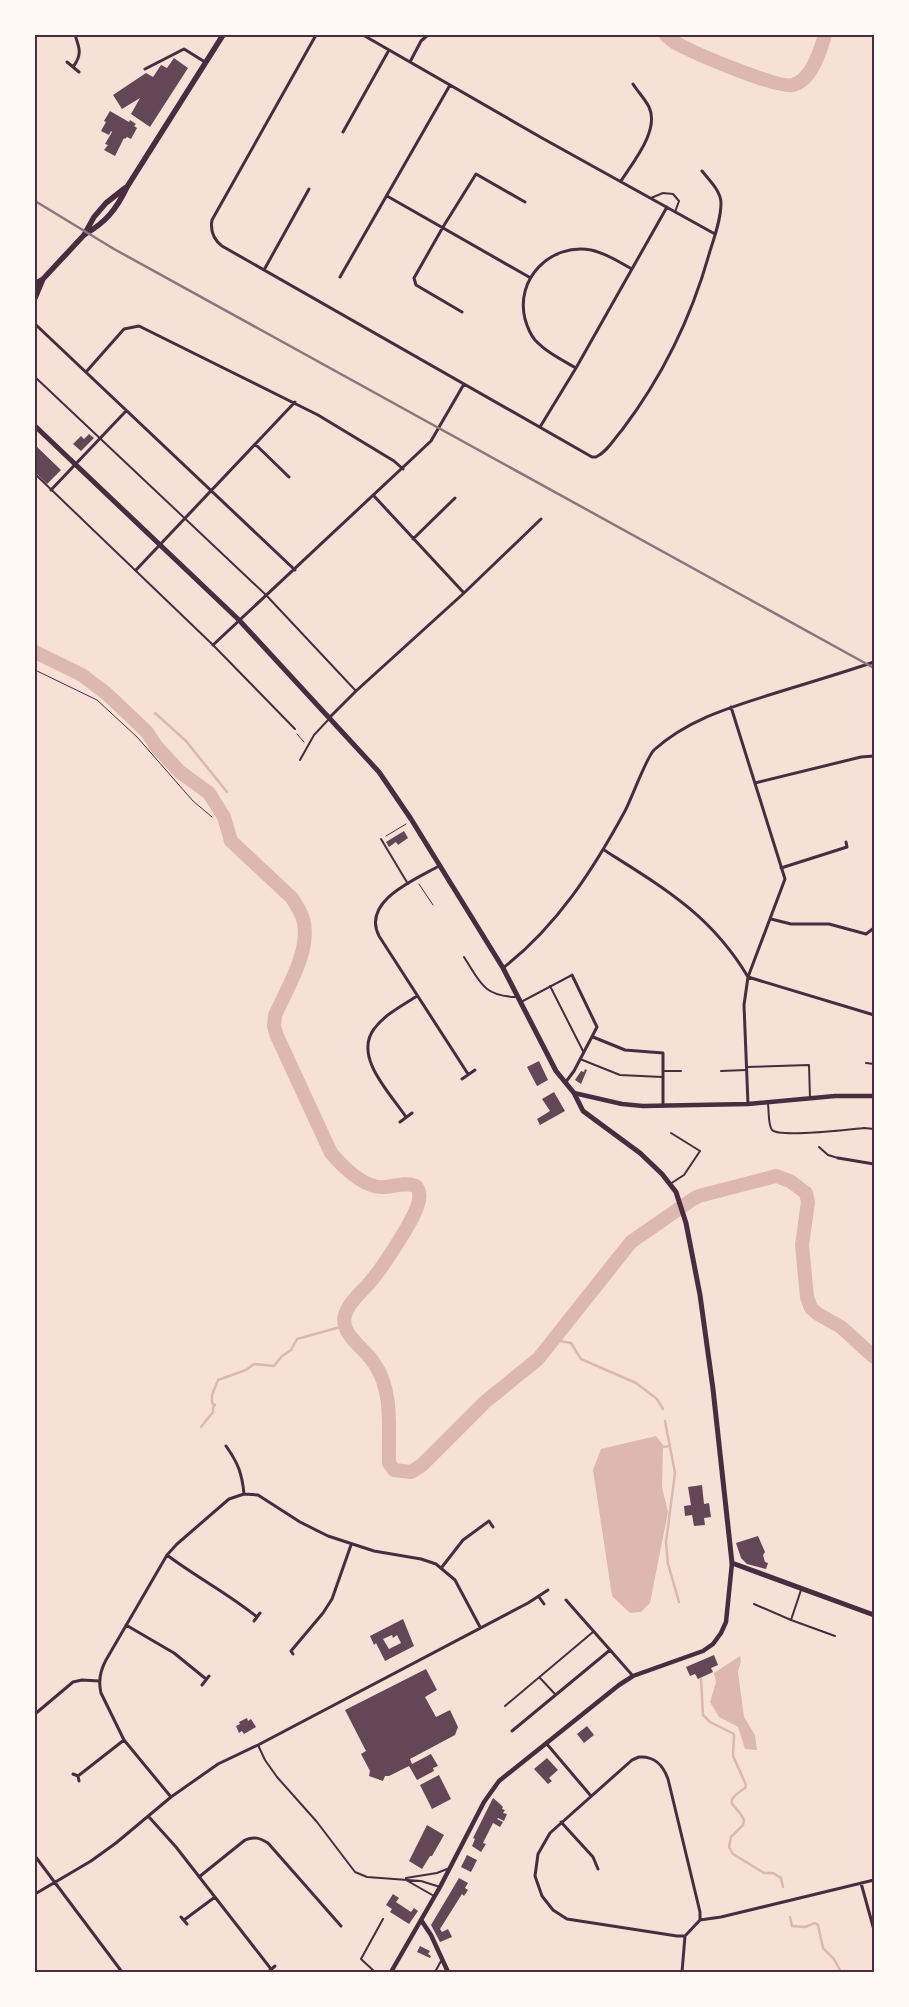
<svg xmlns="http://www.w3.org/2000/svg" width="909" height="2007" font-family="'Roboto Condensed',sans-serif">
<rect width="100%" height="100%" fill="#f7e1d7"/>
<path fill="#dcb8b0" d="M656 1436 663 1445 662 1487 668 1512 650 1603 641 1612 630 1613 612 1596 593 1470 601 1449Z
M740 1656 741 1661 738 1672 744 1717 755 1735 757 1750 745 1749 738 1727 719 1717 710 1702 716 1682 714 1673Z"/>
<g fill="none" stroke-linecap="round" stroke-linejoin="round">
<path stroke="#dcb8b0" stroke-width="2.5" d="M155 713 186 741 227 792
M554 1340 571 1343 581 1359 636 1383 657 1399 663 1409
M665 1421 675 1473 666 1542 668 1564 679 1602
M201 1427 213 1412V1407L215 1405 212 1403V1395L218 1380 246 1370 254 1364 274 1366 282 1356 291 1350 297 1339 344 1326
M663 1447 670 1446
M701 1679 703 1715 710 1722 734 1734 733 1756 746 1785 745 1788C720 1805 736 1802 744 1820L743 1825 731 1837 729 1847 733 1854 764 1873H773L781 1878 783 1887
M790 1917 792 1926 805 1927 815 1923 818 1925 823 1948 834 1959 841 1972"/>
<path stroke="#dcb8b0" stroke-width="14" d="M666 35C669 38 673 42 678 44 694 53 778 89 793 85 812 80 820 51 825 35
M35 652 82 675 107 694 147 732 156 746 180 772 209 793 224 817 231 841 292 898C296 905 301 911 303 919 312 948 287 989 275 1015L274 1026 277 1036 331 1153C343 1167 364 1189 385 1187 396 1186 405 1182 416 1186 420 1191 420 1198 418 1204 414 1220 382 1268 371 1281 363 1291 352 1299 347 1310 335 1332 364 1347 374 1363 394 1392 388 1429 389 1463L394 1470 411 1472 422 1465 485 1402 538 1359 631 1242 693 1199 699 1196 776 1176 790 1181 806 1193 808 1202 802 1245 807 1297 811 1308 818 1314 841 1327 874 1357"/>
</g>
<path fill="#644757" fill-rule="evenodd" d="M174 58 188 68 150 127 131 114 140 98 122 109 113 95 146 73 153 77 161 65 167 68Z
M110 111 129 122 130 120 136 124 134 126 137 128 131 139 127 137 125 139 124 138 115 156 104 150 108 145 105 144 112 132 111 131 109 135 101 131 106 122 104 121Z
M89 434 94 438 81 451 73 444 81 436 84 439Z
M35 445 61 470 47 484 35 472Z
M404 831 408 838 398 845 396 842 389 847 386 842Z
M539 1061 548 1080 537 1086 527 1067Z
M585 1069 587 1070 581 1084 575 1080 581 1071 584 1072Z
M554 1092 565 1111 540 1125 537 1119 550 1111 542 1099Z
M702 1485 704 1504 709 1503 711 1517 704 1518 705 1525 694 1526 692 1515 685 1516 684 1506 691 1505 688 1487Z
M758 1536 765 1552 763 1555 765 1562 768 1563 766 1569 747 1564 741 1558 736 1543Z
M403 1619 414 1646 385 1661 376 1643 374 1645 370 1636ZM392 1635 393 1638 397 1635 401 1643 389 1649 383 1639Z
M714 1655 718 1665 711 1668 713 1672 698 1679 695 1674 690 1676 686 1667Z
M426 1669 437 1690 425 1697 436 1717 450 1710 458 1727 455 1735 410 1759 412 1764 431 1754 438 1766 433 1768 434 1771 417 1780 409 1766 389 1776H385L383 1781 369 1776 370 1771 361 1754 366 1751 345 1710Z
M247 1718 248 1721 251 1719 256 1727 244 1734 242 1731 239 1733 236 1726 240 1724 239 1722Z
M587 1726 594 1735 584 1743 577 1734Z
M547 1758 558 1770 549 1778 552 1781 548 1784 534 1769Z
M439 1775 451 1799 432 1809 420 1785Z
M493 1798 499 1803 503 1807 502 1809 505 1810 503 1813 507 1814 504 1821 498 1818 497 1819 503 1822 500 1827 493 1823 483 1843 486 1844 481 1852 472 1846 475 1839 473 1838Z
M427 1825 444 1835 432 1856H430L422 1869 409 1861Z
M467 1855 477 1860 471 1872 461 1867Z
M459 1878 468 1883 465 1888 468 1890 464 1896 462 1894 440 1929 442 1932 448 1929 452 1937 440 1942 431 1925Z
M393 1894 399 1898 396 1902 411 1912 414 1908 418 1911 409 1924 390 1912 392 1909 386 1905Z
M420 1946 430 1951 428 1954 431 1956 430 1958 417 1952Z"/>
<g fill="none" stroke-linecap="round" stroke-linejoin="round">
<path stroke="#4a2c40" stroke-width="1" d="M35 670 97 700 137 737 193 801 212 817
M297 734 304 742
M386 836 406 824
M419 884 433 905"/>
<path stroke="#4a2c40" stroke-width="2" d="M651 198 663 193 673 194 679 201 675 212
M35 377 266 595 356 691
M35 474 213 645 295 729
M300 760 314 735 329 719
M381 839 408 884
M464 957C480 982 483 996 516 997
M550 986 584 1053
M521 1002 572 975
M580 1059 620 1075 662 1077
M866 1063 874 1064
M746 1067 809 1065 810 1098
M664 1071H681
M721 1071 746 1070
M768 1104C769 1111 768 1125 772 1130 780 1138 850 1129 864 1128L874 1129
M819 1147 828 1155 838 1158
M670 1184 684 1175 700 1151 671 1133
M754 1604 791 1620 835 1636
M791 1620 801 1590
M540 1678 555 1694
M505 1706 593 1632
M258 1745 265 1760 277 1777 317 1822 355 1872 367 1877 421 1881 440 1887
M406 1878 437 1873 447 1869
M406 1880 434 1896
M375 1972 361 1959 383 1919
M435 1972 441 1961"/>
<path stroke="#4a2c40" stroke-width="3" d="M316 35 212 220C210 231 213 239 222 246L592 457H596C607 452 614 439 622 430 663 376 692 316 710 251 715 236 721 218 721 203 721 191 709 180 702 171
M363 35 542 138 715 234
M67 62 79 72
M410 62 421 41 428 35
M73 67C82 55 80 49 75 35
M145 69 184 49 205 62
M343 132 389 50
M621 181C633 162 660 130 649 107 645 99 638 92 633 84
M387 196 529 277
M264 270 309 189
M340 277 450 85
M462 312 416 285 414 278 443 227 476 174 525 202
M35 324 295 570
M576 368C562 360 546 352 535 340 530 334 527 326 525 319 515 279 550 243 591 250 606 253 619 262 632 269
M86 372 124 329 139 326 318 415 394 461 403 469
M540 427 576 368 667 207
M255 444 289 477
M51 490 126 411
M374 496 464 593
M413 539 455 498
M136 570 295 402
M213 645 431 441 464 384
M731 707 785 879 748 977 874 1015
M330 717 356 691 464 593 541 519
M755 783 861 757 874 756
M604 850C664 888 711 915 748 977L744 1005 748 1104
M439 866C416 879 361 901 379 936L468 1074
M781 868 847 847 846 842
M771 919 791 924H829L866 934 874 928
M503 968C557 926 593 870 625 811 632 798 646 758 654 750 687 720 728 708 769 695 804 684 839 674 874 662
M593 1037 625 1050 663 1053V1106
M462 1079 475 1070
M565 1083 574 1071 597 1027 572 975
M406 1117C391 1094 353 1057 374 1029 384 1015 403 1005 417 996
M400 1122 412 1113
M838 1158 874 1164
M226 1446C238 1463 242 1473 244 1494
M167 1555C196 1577 229 1594 257 1617
M442 1567 463 1540 489 1521 493 1527
M539 1597 544 1604
M566 1600 633 1676
M254 1621 260 1613
M126 1625 174 1653 206 1679
M293 1654 291 1651 323 1613 332 1599 351 1545
M202 1685 209 1676
M35 1714 73 1682 82 1680 99 1681
M512 1731 610 1650
M546 1743 591 1796
M639 1757C655 1756 663 1765 668 1779L700 1912V1920L685 1936H677L567 1919 553 1910 542 1896 535 1876 538 1854 550 1833 632 1760Z
M73 1774 78 1776 79 1781
M78 1776 124 1740
M171 1797 124 1740 101 1693C98 1681 100 1671 106 1660L167 1555 177 1544 229 1499 244 1494 258 1495 300 1522 328 1536 374 1551 421 1559 436 1564 455 1580 480 1627
M149 1817 176 1847 271 1969
M561 1822 593 1857 598 1869
M35 1856 122 1972
M199 1877 245 1840C254 1836 260 1838 268 1843L341 1926
M861 1883 874 1930
M35 1894 91 1861 116 1843 171 1797 218 1764 258 1745 528 1603 548 1590
M181 1917 187 1924
M184 1920 215 1897
M700 1920 721 1917 874 1880
M268 1972 275 1966
M682 1972 685 1936"/>
<path stroke="#4a2c40" stroke-width="4.5" d="M421 1920 431 1935 448 1972"/>
<path stroke="#4a2c40" stroke-width="4.5" d="M574 1093 622 1104 643 1106 748 1104 835 1096H874
M391 1972 440 1887 484 1802 499 1781 619 1685 633 1676 703 1651 713 1644 721 1633 726 1622 732 1563"/>
<path stroke="#4a2c40" stroke-width="5" d="M35 426 239 620 379 772 411 819 503 968 556 1071 574 1093 583 1111 640 1153 662 1174 676 1192 686 1223 700 1295 713 1389 732 1563 874 1615"/>
<path stroke="#4a2c40" stroke-width="5.5" d="M84 235C106 222 116 210 127 187L223 35
M35 284 43 279 84 235 94 217 106 203 125 188
M35 298 43 279"/>
<path stroke="#8f747c" stroke-width="2.5" d="M35 201 114 249 874 668"/>
</g>
<rect width="909" height="2007" fill="none" stroke="#fffaf5" stroke-width="72"/>
<rect x="36" y="36" width="837" height="1935" fill="none" stroke="#4a2c40" stroke-width="2"/>
</svg>
